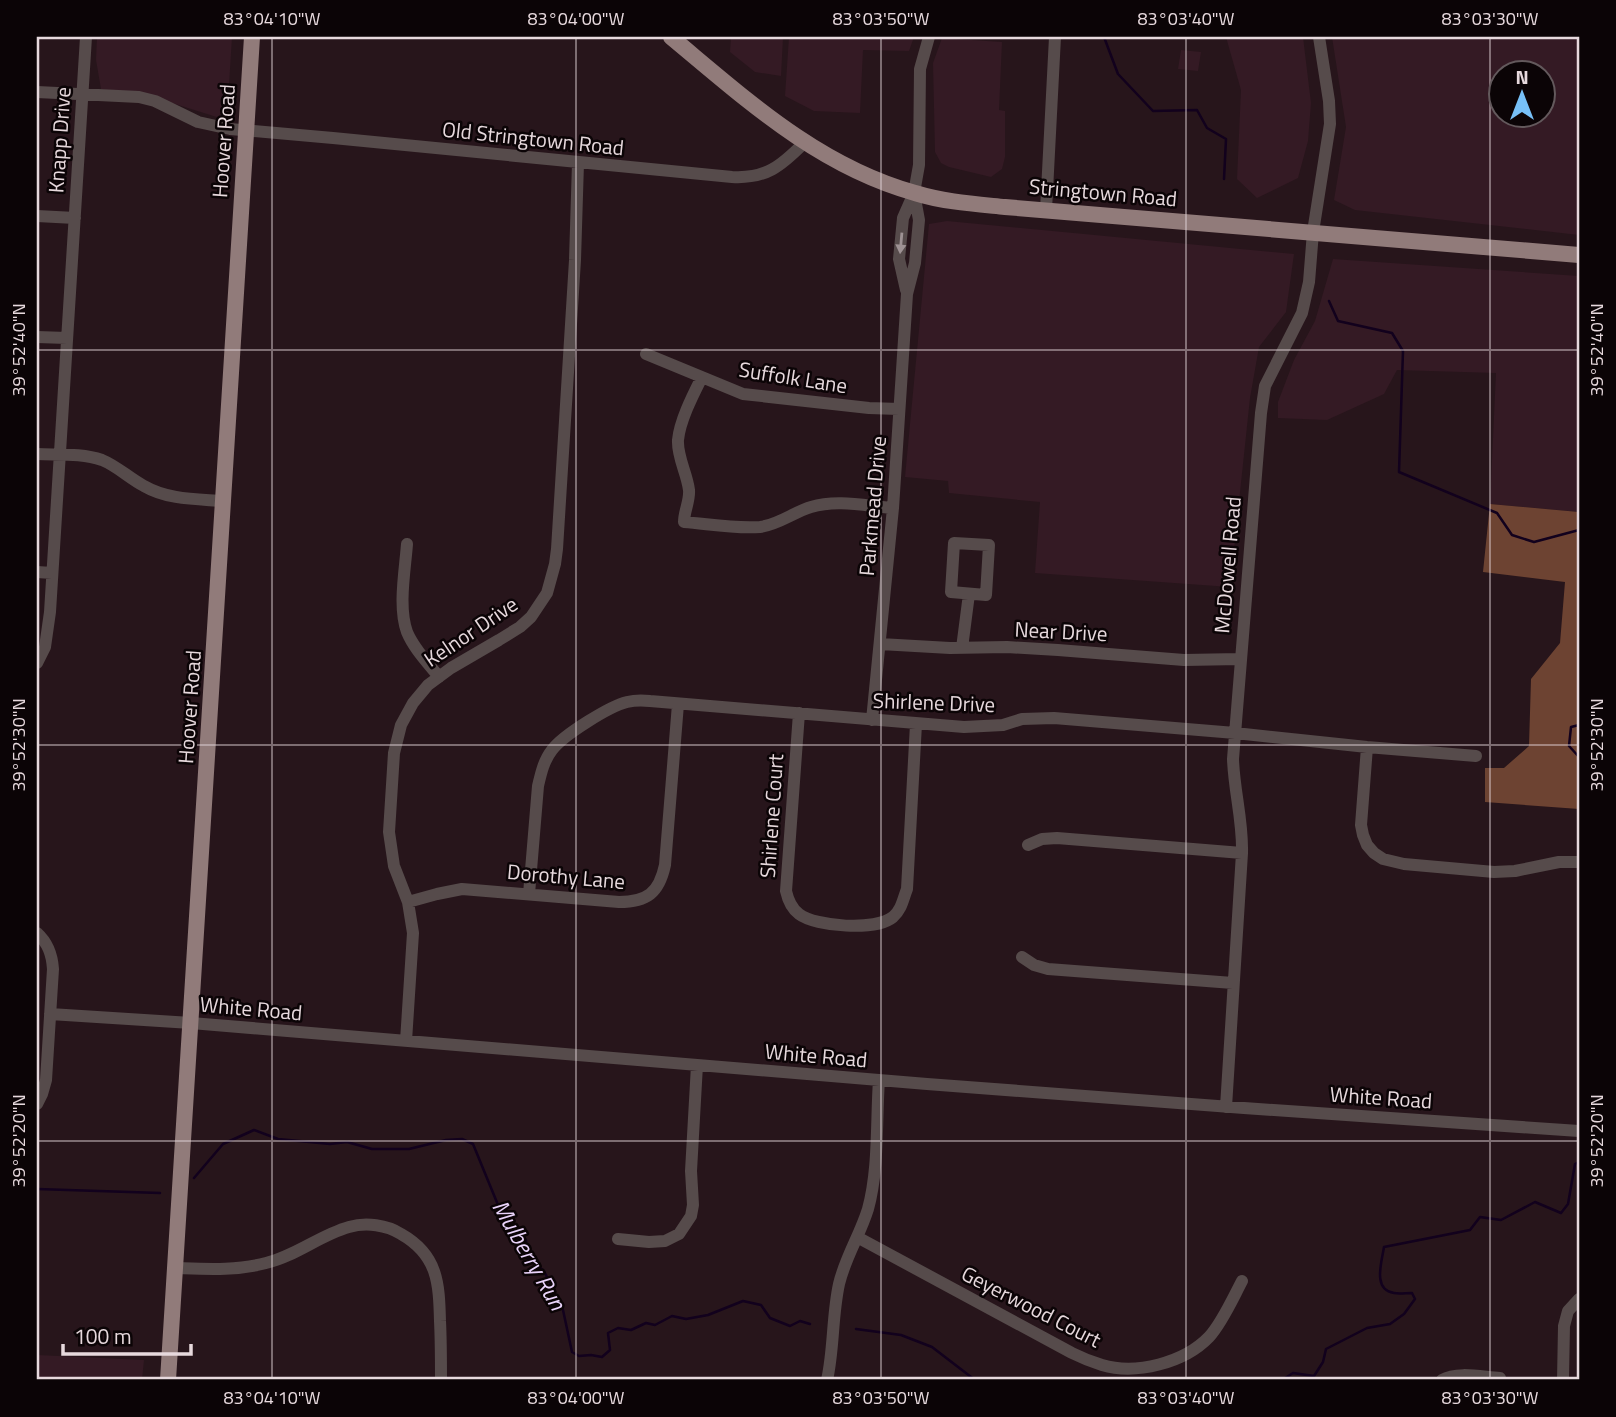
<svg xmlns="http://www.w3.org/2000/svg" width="1616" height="1417" font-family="'Titillium Web',sans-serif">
<rect width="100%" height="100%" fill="#27151b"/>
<path fill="#341a24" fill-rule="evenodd" d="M97 37H232L227 117 220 118 172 103 101 89 96 60Z
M731 37H783L781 76 755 72 730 52Z
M789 37H914L909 51 863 50 860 113 814 111 785 96Z
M1226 37H1303L1311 103 1308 141 1298 178 1257 198 1237 179 1241 90Z
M1332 37H1579V235L1355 210 1334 200 1346 127ZM1500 74H1542V116H1500Z
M942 38 1002 42 999 110 1005 111V157L1002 169 991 177 949 167 941 163 935 152 933 63Z
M1181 50 1201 52 1198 71 1178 69Z
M947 221 1294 254 1286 312 1259 347 1250 398 1230 587 1035 573 1040 502 949 493 948 481 905 477 929 224Z
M1333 259 1579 276V512L1490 504 1496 373 1397 370 1384 394 1327 420 1278 418V402L1294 360 1315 321Z
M37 1355 144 1360 142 1380H37Z"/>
<path fill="#6d4332" d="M1490 504 1579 512V809L1485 802V768H1504L1529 746 1531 679 1560 643 1565 582 1483 572Z"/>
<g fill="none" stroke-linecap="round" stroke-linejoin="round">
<path stroke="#12011d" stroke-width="2.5" d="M1104 37 1118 74 1153 111 1197 110 1207 128 1226 139 1224 179
M1329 301 1338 321 1392 333 1403 351 1399 472 1497 513 1512 535 1534 542 1579 530
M1579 725 1571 727 1569 746 1579 757
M194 1178 223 1144 254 1130 278 1139 330 1144 347 1142 372 1149H409L446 1140 462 1139 473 1144 505 1222 526 1240V1257L544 1271 563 1310 572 1352 579 1356 591 1355 602 1357 610 1350 608 1333 618 1328 631 1330 646 1323 655 1325 672 1316 686 1319 708 1315 743 1301 761 1305 770 1318 790 1326 800 1321 810 1324
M37 1189 160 1193
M856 1329 901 1335 932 1347 975 1380
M1282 1380 1293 1373 1314 1376 1323 1362 1326 1349 1367 1328 1390 1324 1404 1314 1415 1299 1412 1293C1406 1293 1399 1294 1394 1293 1372 1290 1382 1261 1384 1247L1470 1230 1480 1217 1501 1220 1535 1202 1561 1213 1568 1204 1575 1164 1579 1162"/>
<path stroke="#564b4b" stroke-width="12" d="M37 92 139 97 155 101 198 122 230 129 333 138 732 177C766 179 781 166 804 143
M1046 210 1055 37
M37 216 75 218
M906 290 899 259 903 218 914 193 919 165 920 69 929 37
M37 337 67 338
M646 354 743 394 869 408 899 409
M702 377C693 395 680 420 678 440 677 457 687 473 689 490 690 501 684 511 684 522 709 524 735 529 760 527 778 525 794 512 811 507 837 499 866 506 893 508
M37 454C58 455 82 453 102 460 117 466 129 478 144 486 168 500 197 499 223 501
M954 543 989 545 986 595 951 592Z
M407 544C405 571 398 607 407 632 414 649 428 663 439 677
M37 572 52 573
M880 644 950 648 1007 647 1058 650 1184 660 1240 659
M962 648 969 594
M37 663 45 647 50 612 86 37
M799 713 786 891C788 900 791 908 799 914 816 927 876 931 893 917 902 909 903 899 907 889L916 724
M872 720 893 508 907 294 915 263 919 220 914 193
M1367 747 1361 825 1363 835 1367 845 1374 853 1383 859 1404 864 1494 872 1515 871 1559 862H1579
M1028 845 1042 839 1057 838 1242 853
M529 894 538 786C541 773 544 760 552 750 563 735 610 706 627 702 635 700 642 700 650 701L964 727 1003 725 1022 719 1054 718 1235 733 1367 747 1476 756
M408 902 437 894 462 889 619 902C647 902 659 893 665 865L678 704
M37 933C48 943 52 954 53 969L46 1080 42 1094 37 1104
M1022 957 1034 965 1048 969 1233 983
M50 1014 191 1023 927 1084 1244 1108 1579 1131
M406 1041 413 933 408 902 394 866 389 832 394 753 401 725 413 703 428 685 451 668 499 640 520 627 531 617 547 593 555 564 557 549 575 260 578 163
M1226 1107 1242 853C1243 821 1234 791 1233 759L1261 413 1265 386 1302 313 1309 282 1313 232 1330 124 1329 101 1319 37
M857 1237 1072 1353C1082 1358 1092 1362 1102 1365 1136 1375 1184 1363 1209 1337 1222 1323 1233 1298 1242 1281
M618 1239 649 1242 665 1241 679 1234 691 1216 693 1205 691 1171 697 1065
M175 1268C206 1269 236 1271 266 1263 296 1256 320 1235 349 1227 366 1222 387 1225 401 1234 438 1255 439 1283 440 1321 441 1341 441 1361 441 1380
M827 1380C834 1349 832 1316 839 1284 845 1258 860 1235 868 1209 879 1169 876 1122 879 1080
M1442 1380C1458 1371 1482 1377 1500 1378
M1563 1380 1564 1326 1568 1311 1579 1299"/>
<path stroke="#917b7a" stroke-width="16" d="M671 37C747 100 818 166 915 193 944 202 975 204 1005 207L1579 255
M168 1380 252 37"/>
</g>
<defs><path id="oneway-solid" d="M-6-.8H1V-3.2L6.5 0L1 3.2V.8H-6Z" transform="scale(1.75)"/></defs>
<use fill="#9e9294" href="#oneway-solid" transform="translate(901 243) rotate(95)"/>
<path fill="none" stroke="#e7d9dd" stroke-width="2" stroke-opacity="0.45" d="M272 37V1380M576 37V1380M881 37V1380M1186 37V1380M1490 37V1380M37 350H1579M37 745H1579M37 1141H1579"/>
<g text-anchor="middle" stroke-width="5" stroke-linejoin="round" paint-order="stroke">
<g font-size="21" fill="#e7d9dd" stroke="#0b0406">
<text transform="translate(533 139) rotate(6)" y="7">Old Stringtown Road</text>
<text transform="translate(60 140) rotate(-86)" y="7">Knapp Drive</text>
<text transform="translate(224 141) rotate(-86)" y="7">Hoover Road</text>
<text transform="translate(1103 193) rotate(5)" y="7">Stringtown Road</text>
<text transform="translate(793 378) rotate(9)" y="7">Suffolk Lane</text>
<text transform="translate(873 506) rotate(-85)" y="7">Parkmead Drive</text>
<text transform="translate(1228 565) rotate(-85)" y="7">McDowell Road</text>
<text transform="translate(471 632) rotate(-34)" y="7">Kelnor Drive</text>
<text transform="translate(1061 632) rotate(3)" y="7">Near Drive</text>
<text transform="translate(934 703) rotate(2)" y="7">Shirlene Drive</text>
<text transform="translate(190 707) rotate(-86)" y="7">Hoover Road</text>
<text transform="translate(772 816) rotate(-86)" y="7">Shirlene Court</text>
<text transform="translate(566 877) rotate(5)" y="7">Dorothy Lane</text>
<text transform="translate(251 1009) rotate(5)" y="7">White Road</text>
<text transform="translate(816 1056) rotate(5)" y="7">White Road</text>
<text transform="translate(1381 1098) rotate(4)" y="7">White Road</text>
<text transform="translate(1031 1307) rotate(27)" y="7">Geyerwood Court</text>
</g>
<g font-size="23" font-style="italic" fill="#ead4fb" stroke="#0b0406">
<text transform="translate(529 1255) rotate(60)" y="8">Mulberry Run</text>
</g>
</g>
<rect width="1616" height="1417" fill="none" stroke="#0b0406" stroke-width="77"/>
<g transform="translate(1522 94)"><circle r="33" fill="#0b0406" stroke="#63595c" stroke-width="2"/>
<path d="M0-5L12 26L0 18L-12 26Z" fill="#77c0f7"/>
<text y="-10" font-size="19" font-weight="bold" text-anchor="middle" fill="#e7d9dd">N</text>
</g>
<path d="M63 1344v10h128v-10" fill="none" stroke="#e7d9dd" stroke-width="3.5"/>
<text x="74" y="1344" font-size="21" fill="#e7d9dd" stroke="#0b0406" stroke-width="5" paint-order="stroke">100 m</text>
<rect x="38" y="38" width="1540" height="1340" fill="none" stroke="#e7d9dd" stroke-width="2.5"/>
<g font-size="18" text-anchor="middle" fill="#e7d9dd">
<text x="272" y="25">83°04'10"W</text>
<text x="576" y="25">83°04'00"W</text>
<text x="881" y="25">83°03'50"W</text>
<text x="1186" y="25">83°03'40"W</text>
<text x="1490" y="25">83°03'30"W</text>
<text transform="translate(19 350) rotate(-90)" y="6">39°52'40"N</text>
<text transform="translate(1597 350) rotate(-90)" y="6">39°52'40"N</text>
<text transform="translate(19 745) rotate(-90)" y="6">39°52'30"N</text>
<text transform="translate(1597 745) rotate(-90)" y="6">39°52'30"N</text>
<text transform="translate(19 1141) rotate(-90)" y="6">39°52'20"N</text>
<text transform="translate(1597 1141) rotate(-90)" y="6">39°52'20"N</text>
<text x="272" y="1404">83°04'10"W</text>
<text x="576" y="1404">83°04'00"W</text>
<text x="881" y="1404">83°03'50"W</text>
<text x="1186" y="1404">83°03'40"W</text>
<text x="1490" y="1404">83°03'30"W</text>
</g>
</svg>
